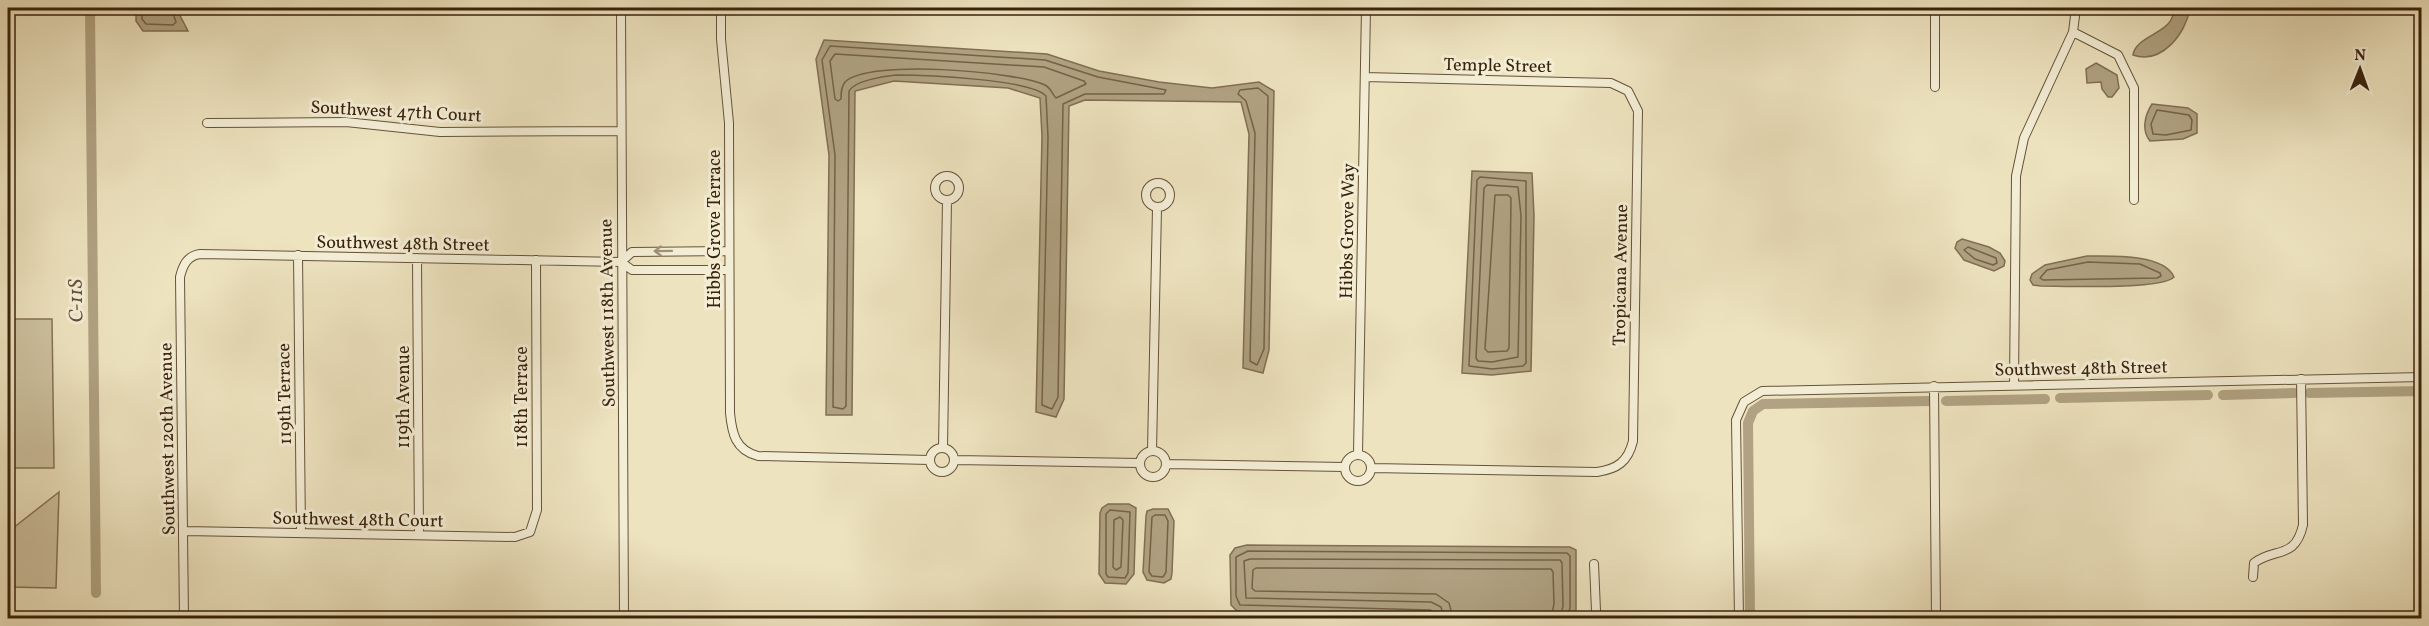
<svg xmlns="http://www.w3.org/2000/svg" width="2429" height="626" font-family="Vollkorn,serif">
<rect width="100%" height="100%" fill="#ede3bf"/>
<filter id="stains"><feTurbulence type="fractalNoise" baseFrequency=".00333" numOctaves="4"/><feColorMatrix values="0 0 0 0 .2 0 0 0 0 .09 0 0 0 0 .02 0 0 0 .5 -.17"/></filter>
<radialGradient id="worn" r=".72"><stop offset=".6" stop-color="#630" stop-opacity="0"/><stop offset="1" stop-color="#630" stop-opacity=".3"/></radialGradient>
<path fill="#cec2a0" stroke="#847256" stroke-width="1.5" d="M8 319H52L54 468H8Z
M59 492 56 588 8 587V532Z"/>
<path fill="#b0a282" stroke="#806f52" stroke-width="1.5" d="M136 8H176L188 31H143L136 21Z
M2173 8H2190C2186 33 2162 65 2133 55 2136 34 2177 33 2173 8Z
M824 40 1047 54 1099 71 1159 82 1212 88 1259 82 1274 91 1269 350 1263 373 1243 368 1249 134 1241 102 1085 100 1069 106 1064 399 1056 417 1036 412 1042 136 1040 98 1008 88 894 81 855 91 852 415H826L829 155 816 59Z
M2096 63 2117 75 2119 88 2112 97H2108L2102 89 2101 82 2087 83 2086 69Z
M2152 104 2188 108 2197 114V133L2183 139 2150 141C2141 130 2145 115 2152 104Z
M1472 171 1532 173 1534 216 1531 371 1492 375 1462 373Z
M1962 239 1989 247 2000 253 2005 261 2004 266 1994 271 1964 260 1955 248 1957 242Z
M2087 256C2108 256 2164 253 2174 277 2162 290 2064 286 2041 286L2033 285 2030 280 2032 274 2045 265Z
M1108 504H1129L1136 508 1134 574 1126 584 1105 583 1099 574 1100 513 1102 508Z
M1153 509H1168L1174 521 1172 573 1171 579 1164 583 1147 580 1143 572 1146 516 1147 511Z
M1247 545 1570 547 1576 550V610L1574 616 1562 618 1252 613 1237 611 1231 605 1230 555 1235 548Z"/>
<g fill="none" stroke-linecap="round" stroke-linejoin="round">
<path stroke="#746246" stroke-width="1.5" d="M142 8V19L146 24 173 25 176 22 171 8
M830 46 1045 60 1098 77 1166 90 1164 94H1085L1063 104 1058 397 1052 409 1042 405 1048 137 1046 96C1031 79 921 75 896 75 884 76 854 81 849 91L846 406 843 409 833 407 835 155 822 60Z
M835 54 1044 67 1084 81 1086 84 1056 98C1052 94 1051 88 1045 85 1015 71 868 59 845 82 841 87 841 93 841 99L838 101 835 99 830 61Z
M1258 88 1268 96 1264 349 1257 365 1250 361 1255 133 1246 101 1238 94 1240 90Z
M2157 110 2189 115 2192 120 2191 130 2166 135 2153 134 2151 124Z
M1480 177 1526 181V363L1523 366 1492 369 1469 366 1477 180Z
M1487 185 1518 187 1521 216 1518 357 1492 362 1478 361 1476 358 1484 188Z
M1495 195H1508L1511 198 1509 348 1507 351 1488 352 1485 349Z
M1968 247 1996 258 1997 263 1993 265 1975 259 1964 250Z
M2088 262 2140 264 2160 273 2161 276 2157 278 2043 280 2040 278 2047 270Z
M1110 510 1130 512 1128 573 1125 578 1108 577 1106 574V514Z
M1155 515H1165L1168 521 1166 572 1163 577 1152 576 1149 572 1152 517Z
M1120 517 1123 520 1121 567 1116 570 1113 567 1114 520Z
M1437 618 1435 613 1430 610 1240 605 1236 596V557L1248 551 1567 553 1570 556V608L1567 618
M1444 618 1441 607 1431 602 1246 598 1244 561 1250 559 1560 560 1562 563 1563 606 1560 618
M1453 618 1449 603 1436 594 1255 591 1252 588 1253 570 1256 568 1551 569 1553 572 1554 604 1551 618"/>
<path stroke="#b0a282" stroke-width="10" d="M90 8 96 593
M2309 393 2422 391
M2223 395 2294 393
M2060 398 2208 395
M1946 401 2045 399
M1750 618 1748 423 1753 411 1763 404 1930 401"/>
<g stroke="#665338" stroke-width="10">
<path id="minor" d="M621 8 624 618
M721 8V39L729 123 730 413C732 433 735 450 758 456L930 460
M1935 8V87
M2073 32 2118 55 2134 88V200
M1365 77 1611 83 1628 91 1638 111 1633 441C1628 462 1617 469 1597 472L1372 468
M207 123 346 122 440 132 620 131
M935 188a12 12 0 1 1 24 0a12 12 0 1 1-24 0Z
M1146 195a12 12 0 1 1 24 0a12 12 0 1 1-24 0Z
M298 255 301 532
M417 258 419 535
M621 262 632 252 729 251
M2014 384 2016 176 2024 138 2073 32 2076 8
M1934 386 1936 618
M930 460a12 12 0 1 1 24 0a12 12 0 1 1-24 0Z
M943 448 947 200
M1152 451 1157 208
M1140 464a13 13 0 1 1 26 0a13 13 0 1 1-26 0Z
M1358 454 1366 8
M1345 468a13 13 0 1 1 26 0a13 13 0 1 1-26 0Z
M955 460 1140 463
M1166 464 1345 467
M183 531 515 537 530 532 537 510 536 260
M2253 577 2254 563C2275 547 2295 560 2303 525L2301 379
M184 618 180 277C183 265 187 256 200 254L621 262 632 270H729
M1594 618 1596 611 1594 564
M1739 618 1736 420 1744 402 1762 391 2422 377"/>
</g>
<use href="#minor" stroke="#f3edd5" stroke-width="8"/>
</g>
<defs><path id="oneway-shaft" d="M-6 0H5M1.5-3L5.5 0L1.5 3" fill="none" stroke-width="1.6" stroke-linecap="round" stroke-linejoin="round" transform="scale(1.5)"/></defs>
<use stroke="#9f927a" href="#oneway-shaft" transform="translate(663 251) rotate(179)"/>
<g text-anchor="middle" stroke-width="6" stroke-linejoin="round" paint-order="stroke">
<g font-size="18" fill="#39230b" stroke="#f3edd5">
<text transform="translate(1498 65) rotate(1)" y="6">Temple Street</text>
<text transform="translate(396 111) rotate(3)" y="6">Southwest 47th Court</text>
<text transform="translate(714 229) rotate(-90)" y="6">Hibbs Grove Terrace</text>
<text transform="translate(1347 231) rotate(-89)" y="6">Hibbs Grove Way</text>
<text transform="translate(403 243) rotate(1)" y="6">Southwest 48th Street</text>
<text transform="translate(1620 275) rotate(-89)" y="6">Tropicana Avenue</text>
<text transform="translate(607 313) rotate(-91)" y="6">Southwest 118th Avenue</text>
<text transform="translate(2081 368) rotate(-1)" y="6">Southwest 48th Street</text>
<text transform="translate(284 394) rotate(-91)" y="6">119th Terrace</text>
<text transform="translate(403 397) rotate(-90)" y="6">119th Avenue</text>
<text transform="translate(521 397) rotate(-90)" y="6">118th Terrace</text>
<text transform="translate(167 439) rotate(-91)" y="6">Southwest 120th Avenue</text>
<text transform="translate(358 519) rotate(1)" y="6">Southwest 48th Court</text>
</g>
<g font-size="20" font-style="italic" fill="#634f35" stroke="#f3edd5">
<text transform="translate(75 301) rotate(-91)" y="7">C-11S</text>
</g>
</g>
<rect width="2429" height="626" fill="none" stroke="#ede3bf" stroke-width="30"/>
<rect x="9" y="9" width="2411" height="608" fill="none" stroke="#39230b" stroke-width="3"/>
<rect x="15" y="15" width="2399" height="596" fill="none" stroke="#39230b" stroke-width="1.5"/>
<g transform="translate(2360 69) rotate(1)" stroke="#f3edd5" stroke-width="4.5" paint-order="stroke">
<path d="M0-4.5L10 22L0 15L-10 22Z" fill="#39230b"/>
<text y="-9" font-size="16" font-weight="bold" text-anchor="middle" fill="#39230b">N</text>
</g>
<rect width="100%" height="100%" filter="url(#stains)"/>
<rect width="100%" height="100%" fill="url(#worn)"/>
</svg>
